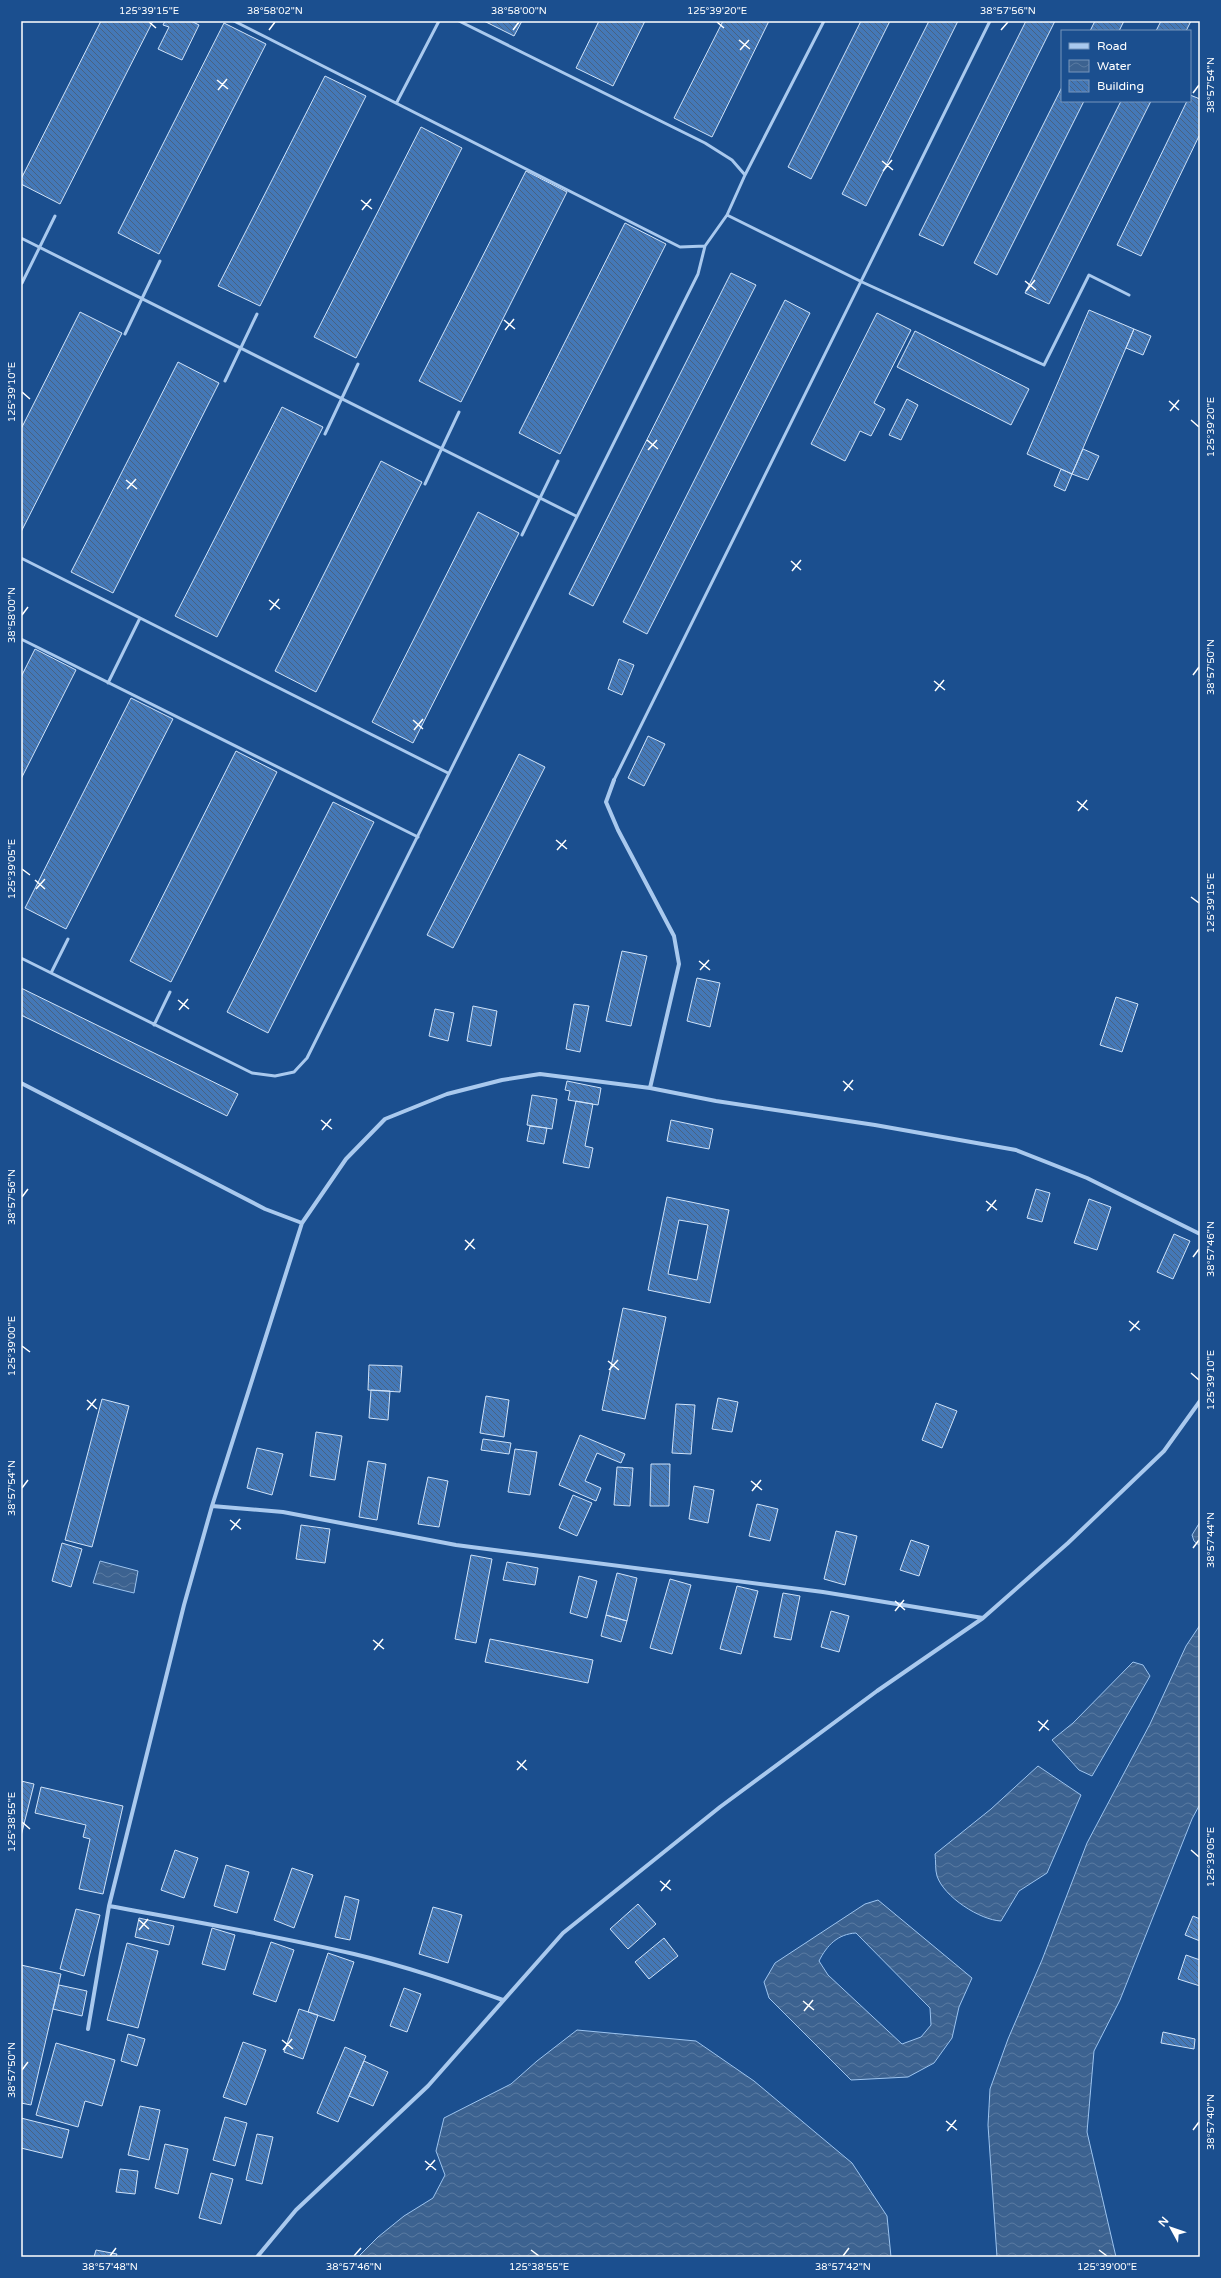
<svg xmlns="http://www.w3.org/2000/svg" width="1221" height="2278" font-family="'Varela Round',sans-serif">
<defs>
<pattern id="water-waves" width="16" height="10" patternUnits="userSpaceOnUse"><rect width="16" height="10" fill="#3c6290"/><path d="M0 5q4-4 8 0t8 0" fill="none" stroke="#597aa1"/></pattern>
<pattern id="building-back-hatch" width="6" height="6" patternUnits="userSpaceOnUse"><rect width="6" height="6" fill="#4478b7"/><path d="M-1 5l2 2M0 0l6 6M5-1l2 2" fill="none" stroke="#486282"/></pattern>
</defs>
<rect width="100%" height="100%" fill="#1b4f8f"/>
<path fill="url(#water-waves)" stroke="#9cc4f0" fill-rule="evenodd" d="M1200 1522V1546L1194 1541 1192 1535Z
M100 1561 138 1571 134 1593 93 1583Z
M1200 1625V1804L1192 1819 1120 2000 1094 2051 1087 2132 1116 2257H997L988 2125 990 2089 1008 2039 1042 1960 1087 1843 1150 1724 1186 1646Z
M1133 1662 1143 1665 1150 1676 1092 1776 1079 1770 1052 1740 1073 1723Z
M1038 1766 1081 1795 1047 1873 1019 1891 1001 1921C980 1920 944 1897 937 1876 935 1870 936 1861 935 1854L991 1809Z
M878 1900 972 1978 959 2007 952 2038 934 2063 908 2077 851 2080 769 1998 764 1982 775 1963 865 1904ZM856 1933 930 2008 931 2025 921 2037 902 2044 828 1975 819 1961C827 1945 838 1934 856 1933Z
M577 2030 696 2041 754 2081 852 2163 887 2216 891 2257H358L378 2237 404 2216 433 2198 445 2175 436 2151 444 2118 511 2084 537 2061Z"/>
<path fill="url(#building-back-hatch)" stroke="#cfe3fa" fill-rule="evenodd" d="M101 21H153L60 204 21 184V179Z
M165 21H191L199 25 182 60 158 49 169 27 163 25Z
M484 21H522L514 36Z
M599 21H645L613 86 576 68Z
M723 21H769L712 137 674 118Z
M861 21H890L811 179 788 167Z
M929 21H958L866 206 842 194Z
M1026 21H1055L943 246 919 235Z
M1095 21H1124L1119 31H1090Z
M1161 21H1191L1186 31H1156Z
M224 23 266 44 159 254 118 233Z
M325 76 366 96 260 306 218 286Z
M1062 87V101H1084L997 275 974 263Z
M1190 95 1200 99V134L1141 256 1117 245 1187 101H1190Z
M1121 101H1151L1049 304 1025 293Z
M421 127 462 148 356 358 314 337Z
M526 171 567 192 461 402 419 381Z
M625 223 666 244 560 454 519 433Z
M731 273 756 285 593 606 569 594Z
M785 300 810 313 647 634 623 622Z
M1089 310 1134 329 1072 474 1027 454Z
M80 312 122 333 21 532V429Z
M877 313 911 330 874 403 885 409 871 436 860 431 845 461 811 444Z
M1134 329 1151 336 1143 355 1126 348Z
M915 331 1029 389 1011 425 897 367Z
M178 362 219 383 113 593 71 572Z
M907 399 918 405 901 440 889 435Z
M282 407 323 427 217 637 175 616Z
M1083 449 1099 456 1088 480 1072 474Z
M381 461 422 482 316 692 275 671Z
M1061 469 1072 474 1065 491 1054 486Z
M478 512 519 533 413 743 372 722Z
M35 649 76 670 21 779V677Z
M619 659 634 665 622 695 608 689Z
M131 698 173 719 66 929 25 908Z
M648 736 665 744 644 786 628 778Z
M236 751 277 772 171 982 130 961Z
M519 754 545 767 453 948 427 935Z
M333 802 374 822 268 1033 227 1012Z
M622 951 647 956 631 1026 606 1021Z
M697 978 720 983 710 1027 687 1021Z
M21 988 238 1094 227 1116 21 1015Z
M1116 997 1138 1004 1122 1052 1100 1045Z
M574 1004 589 1006 580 1052 566 1049Z
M473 1006 497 1011 491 1046 467 1041Z
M435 1009 454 1013 448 1041 429 1036Z
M567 1081 601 1088 598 1105 568 1100 570 1091 565 1090Z
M532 1095 557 1099 552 1129 527 1125Z
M576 1101 593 1104 585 1146 593 1148 589 1168 563 1163Z
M671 1120 713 1129 709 1149 667 1141Z
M530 1126 547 1128 544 1144 527 1141Z
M1036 1189 1050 1193 1042 1222 1027 1218Z
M667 1197 729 1210 710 1303 648 1290ZM679 1220 708 1225 697 1280 668 1274Z
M1089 1199 1111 1207 1097 1250 1074 1243Z
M1174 1234 1190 1241 1173 1279 1157 1272Z
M623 1308 666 1317 645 1419 602 1410Z
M369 1365 402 1366 400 1392 368 1390Z
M371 1390 390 1391 388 1420 369 1418Z
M486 1396 509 1400 504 1437 480 1433Z
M718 1398 738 1402 732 1432 712 1429Z
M102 1399 129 1406 92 1547 65 1540Z
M936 1403 957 1411 942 1448 922 1440Z
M676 1404 695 1405 691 1454 672 1453Z
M316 1432 342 1436 335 1480 310 1476Z
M580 1435 625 1454 621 1463 597 1453 585 1481 601 1488 596 1501 559 1485Z
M483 1439 511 1443 509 1454 481 1450Z
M257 1448 283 1454 272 1495 247 1488Z
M515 1449 537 1452 530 1495 508 1492Z
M368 1461 386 1464 377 1520 359 1517Z
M651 1464H670L669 1506H650Z
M617 1467 633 1468 630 1506 614 1505Z
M428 1477 448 1481 439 1527 418 1524Z
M694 1486 714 1490 708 1523 689 1519Z
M573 1495 592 1503 577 1536 559 1528Z
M757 1504 778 1509 770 1541 749 1536Z
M301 1525 330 1529 325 1563 296 1559Z
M836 1531 857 1536 845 1585 824 1579Z
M911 1540 929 1546 919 1576 900 1570Z
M62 1543 82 1549 71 1587 52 1581Z
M471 1555 492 1559 476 1643 455 1639Z
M507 1562 538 1568 535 1585 503 1580Z
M617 1573 637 1578 627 1621 606 1615Z
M579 1576 597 1581 587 1618 570 1613Z
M670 1579 691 1585 672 1654 650 1648Z
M737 1586 758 1591 741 1654 720 1649Z
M783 1593 800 1596 791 1640 774 1637Z
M831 1611 849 1616 839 1652 821 1647Z
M606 1615 627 1621 621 1642 601 1636Z
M490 1639 593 1660 588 1683 485 1662Z
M21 1781 34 1784 21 1836Z
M41 1787 123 1806 103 1894 79 1889 90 1839 83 1837 86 1825 35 1813Z
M175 1850 198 1858 184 1898 161 1890Z
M226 1865 249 1872 237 1913 214 1906Z
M292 1868 313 1875 294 1928 274 1920Z
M345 1896 359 1900 350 1940 335 1937Z
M638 1904 656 1924 628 1949 610 1929Z
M433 1907 462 1915 448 1963 419 1954Z
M76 1909 100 1915 84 1976 60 1969Z
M1193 1916 1200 1919V1941L1185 1935Z
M139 1918 174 1926 169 1945 135 1937Z
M212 1928 235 1935 225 1970 202 1964Z
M664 1938 678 1956 649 1979 635 1962Z
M271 1942 294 1950 276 2002 253 1994Z
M127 1943 158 1951 138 2028 107 2020Z
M328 1953 354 1962 334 2021 308 2012Z
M1186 1955 1200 1960V1986L1178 1979Z
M21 1965 61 1974 31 2105 21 2103Z
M59 1985 87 1991 82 2016 53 2009Z
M404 1988 421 1994 407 2032 390 2026Z
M299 2009 318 2015 303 2059 284 2052Z
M1163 2032 1195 2039 1194 2049 1161 2043Z
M128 2034 145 2039 137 2066 121 2061Z
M243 2042 266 2050 246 2105 223 2097Z
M56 2043 115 2060 102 2106 85 2101 78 2127 36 2115Z
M345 2047 366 2056 338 2122 317 2113Z
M364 2061 388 2072 373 2106 349 2096Z
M140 2106 160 2110 149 2160 128 2155Z
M225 2117 247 2123 235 2166 213 2160Z
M21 2118 69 2130 62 2158 21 2148Z
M257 2134 273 2137 262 2184 246 2180Z
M165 2144 188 2149 178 2194 155 2188Z
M120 2169 138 2171 135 2194 116 2192Z
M211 2173 233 2179 221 2224 199 2218Z
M96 2250 117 2254 116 2257H94Z"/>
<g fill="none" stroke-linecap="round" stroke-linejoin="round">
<path stroke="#a9c9ee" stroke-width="3" d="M234 21 680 247 705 246
M459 21 705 143 732 160 745 175
M397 102 439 21
M727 215 862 282 1044 365 1089 275 1129 295
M21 238 576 516
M22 283 55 216
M125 334 160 261
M225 381 257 314
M325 434 358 364
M425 484 459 412
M522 535 558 461
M21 558 448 773
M21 639 418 837
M108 683 140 618
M614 780 990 21
M21 958 252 1073 275 1076 294 1072 307 1058 698 274 705 246 727 215 745 175 824 21
M51 973 68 939
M154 1025 170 992"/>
<path stroke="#a9c9ee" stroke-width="4" d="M614 780 606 802 618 830 674 936 679 964 650 1088 716 1101 875 1125 1016 1150 1087 1178 1200 1234
M21 1083 265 1209 302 1223
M212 1506 283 1512 456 1545 823 1592 983 1618
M109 1906C191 1921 273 1935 354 1954 405 1966 454 1983 503 2000
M88 2029 109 1906 184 1605 212 1506 302 1223 346 1159 385 1119 447 1094 502 1080 540 1074 650 1088
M257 2257 296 2210 428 2086 563 1933 720 1807 877 1691 983 1618 1068 1543 1164 1451 1200 1401"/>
</g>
<path fill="none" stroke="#fff" stroke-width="1.5" d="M149 22 156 28M717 22 724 28M269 30 275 22M513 30 519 22M1001 30 1008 22M739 40 750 49M740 50 749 40M217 80 228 89M218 90 227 79M1193 93 1199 85M882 161 893 170M883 171 892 160M361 200 372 209M362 210 371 199M1025 281 1036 290M1026 291 1035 280M504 320 515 329M505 330 514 319M22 392 30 399M1169 401 1179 410M1170 411 1179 400M1191 420 1199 427M647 440 658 449M648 450 657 440M126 480 137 489M127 489 136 479M791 561 801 570M792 571 801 560M269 600 280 609M270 610 279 599M22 615 28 607M1193 675 1199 667M934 681 945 690M935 691 944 680M413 720 423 729M414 730 423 719M1077 801 1088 810M1078 811 1087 800M556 840 567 849M557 850 566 840M22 869 30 875M35 880 45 889M36 889 45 879M1191 897 1199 903M699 961 710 970M700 970 709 960M178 1000 189 1009M179 1010 188 999M843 1081 853 1090M844 1091 853 1080M321 1120 332 1129M322 1130 331 1119M22 1197 28 1189M986 1201 997 1210M987 1211 996 1200M465 1240 475 1249M465 1250 474 1239M1193 1257 1199 1249M1129 1321 1140 1330M1130 1331 1139 1321M22 1346 30 1352M608 1361 619 1370M609 1370 618 1360M1191 1373 1199 1380M87 1400 97 1409M87 1410 96 1399M751 1481 762 1490M22 1488 28 1480M752 1491 761 1480M230 1520 241 1529M231 1530 240 1519M1193 1548 1199 1540M895 1601 905 1610M895 1611 904 1600M373 1640 384 1649M374 1650 383 1639M1038 1721 1049 1730M1039 1731 1048 1720M517 1761 527 1770M517 1770 526 1760M22 1822 30 1829M1191 1850 1199 1857M660 1881 671 1890M661 1891 670 1880M139 1920 149 1929M139 1930 148 1919M803 2001 814 2010M804 2011 813 2000M282 2040 293 2049M283 2050 292 2039M22 2070 28 2062M946 2121 957 2130M1193 2130 1199 2122M947 2131 956 2120M425 2161 436 2170M426 2170 435 2160M531 2250 539 2256M1099 2250 1107 2256M110 2256 116 2248M354 2256 361 2248M843 2256 849 2248"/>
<rect width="1221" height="2278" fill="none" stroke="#1b4f8f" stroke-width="44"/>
<rect x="1061" y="30" width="130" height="72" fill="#1b4f8f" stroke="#7695bc"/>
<rect x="1069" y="43" width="20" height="6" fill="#a9c9ee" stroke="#7695bc"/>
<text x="1097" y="50" font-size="12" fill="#ffffff">Road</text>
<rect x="1069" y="60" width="20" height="12" fill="url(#water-waves)" stroke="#7695bc"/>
<text x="1097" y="70" font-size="12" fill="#ffffff">Water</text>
<rect x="1069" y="80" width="20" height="12" fill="url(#building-back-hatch)" stroke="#7695bc"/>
<text x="1097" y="90" font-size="12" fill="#ffffff">Building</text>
<g transform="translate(1171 2228) rotate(310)" stroke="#1b4f8f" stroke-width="3" paint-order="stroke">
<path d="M0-3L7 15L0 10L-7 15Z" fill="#ffffff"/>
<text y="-6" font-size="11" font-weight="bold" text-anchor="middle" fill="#ffffff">N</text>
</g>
<rect x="22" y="22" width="1177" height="2234" fill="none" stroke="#fff" stroke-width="1.5"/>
<g font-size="10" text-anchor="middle" fill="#fff">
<text x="149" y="14">125°39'15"E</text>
<text x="275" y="14">38°58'02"N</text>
<text x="519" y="14">38°58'00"N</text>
<text x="717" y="14">125°39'20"E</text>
<text x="1008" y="14">38°57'56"N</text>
<text transform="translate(1210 85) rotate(-90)" y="4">38°57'54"N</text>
<text transform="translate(11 392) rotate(-90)" y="4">125°39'10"E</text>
<text transform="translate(1210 427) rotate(-90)" y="4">125°39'20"E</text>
<text transform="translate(11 615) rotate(-90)" y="4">38°58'00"N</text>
<text transform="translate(1210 667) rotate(-90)" y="4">38°57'50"N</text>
<text transform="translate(11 869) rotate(-90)" y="4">125°39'05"E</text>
<text transform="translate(1210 903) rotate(-90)" y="4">125°39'15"E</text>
<text transform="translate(11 1197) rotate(-90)" y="4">38°57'56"N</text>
<text transform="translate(1210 1249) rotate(-90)" y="4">38°57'46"N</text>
<text transform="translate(11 1346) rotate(-90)" y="4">125°39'00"E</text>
<text transform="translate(1210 1380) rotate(-90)" y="4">125°39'10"E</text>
<text transform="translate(11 1488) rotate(-90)" y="4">38°57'54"N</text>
<text transform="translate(1210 1540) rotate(-90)" y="4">38°57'44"N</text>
<text transform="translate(11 1822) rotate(-90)" y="4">125°38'55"E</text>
<text transform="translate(1210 1857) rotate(-90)" y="4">125°39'05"E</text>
<text transform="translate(11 2070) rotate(-90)" y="4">38°57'50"N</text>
<text transform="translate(1210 2122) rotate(-90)" y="4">38°57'40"N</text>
<text x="110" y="2270">38°57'48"N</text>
<text x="354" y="2270">38°57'46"N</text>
<text x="539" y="2270">125°38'55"E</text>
<text x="843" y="2270">38°57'42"N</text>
<text x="1107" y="2270">125°39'00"E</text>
</g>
</svg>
